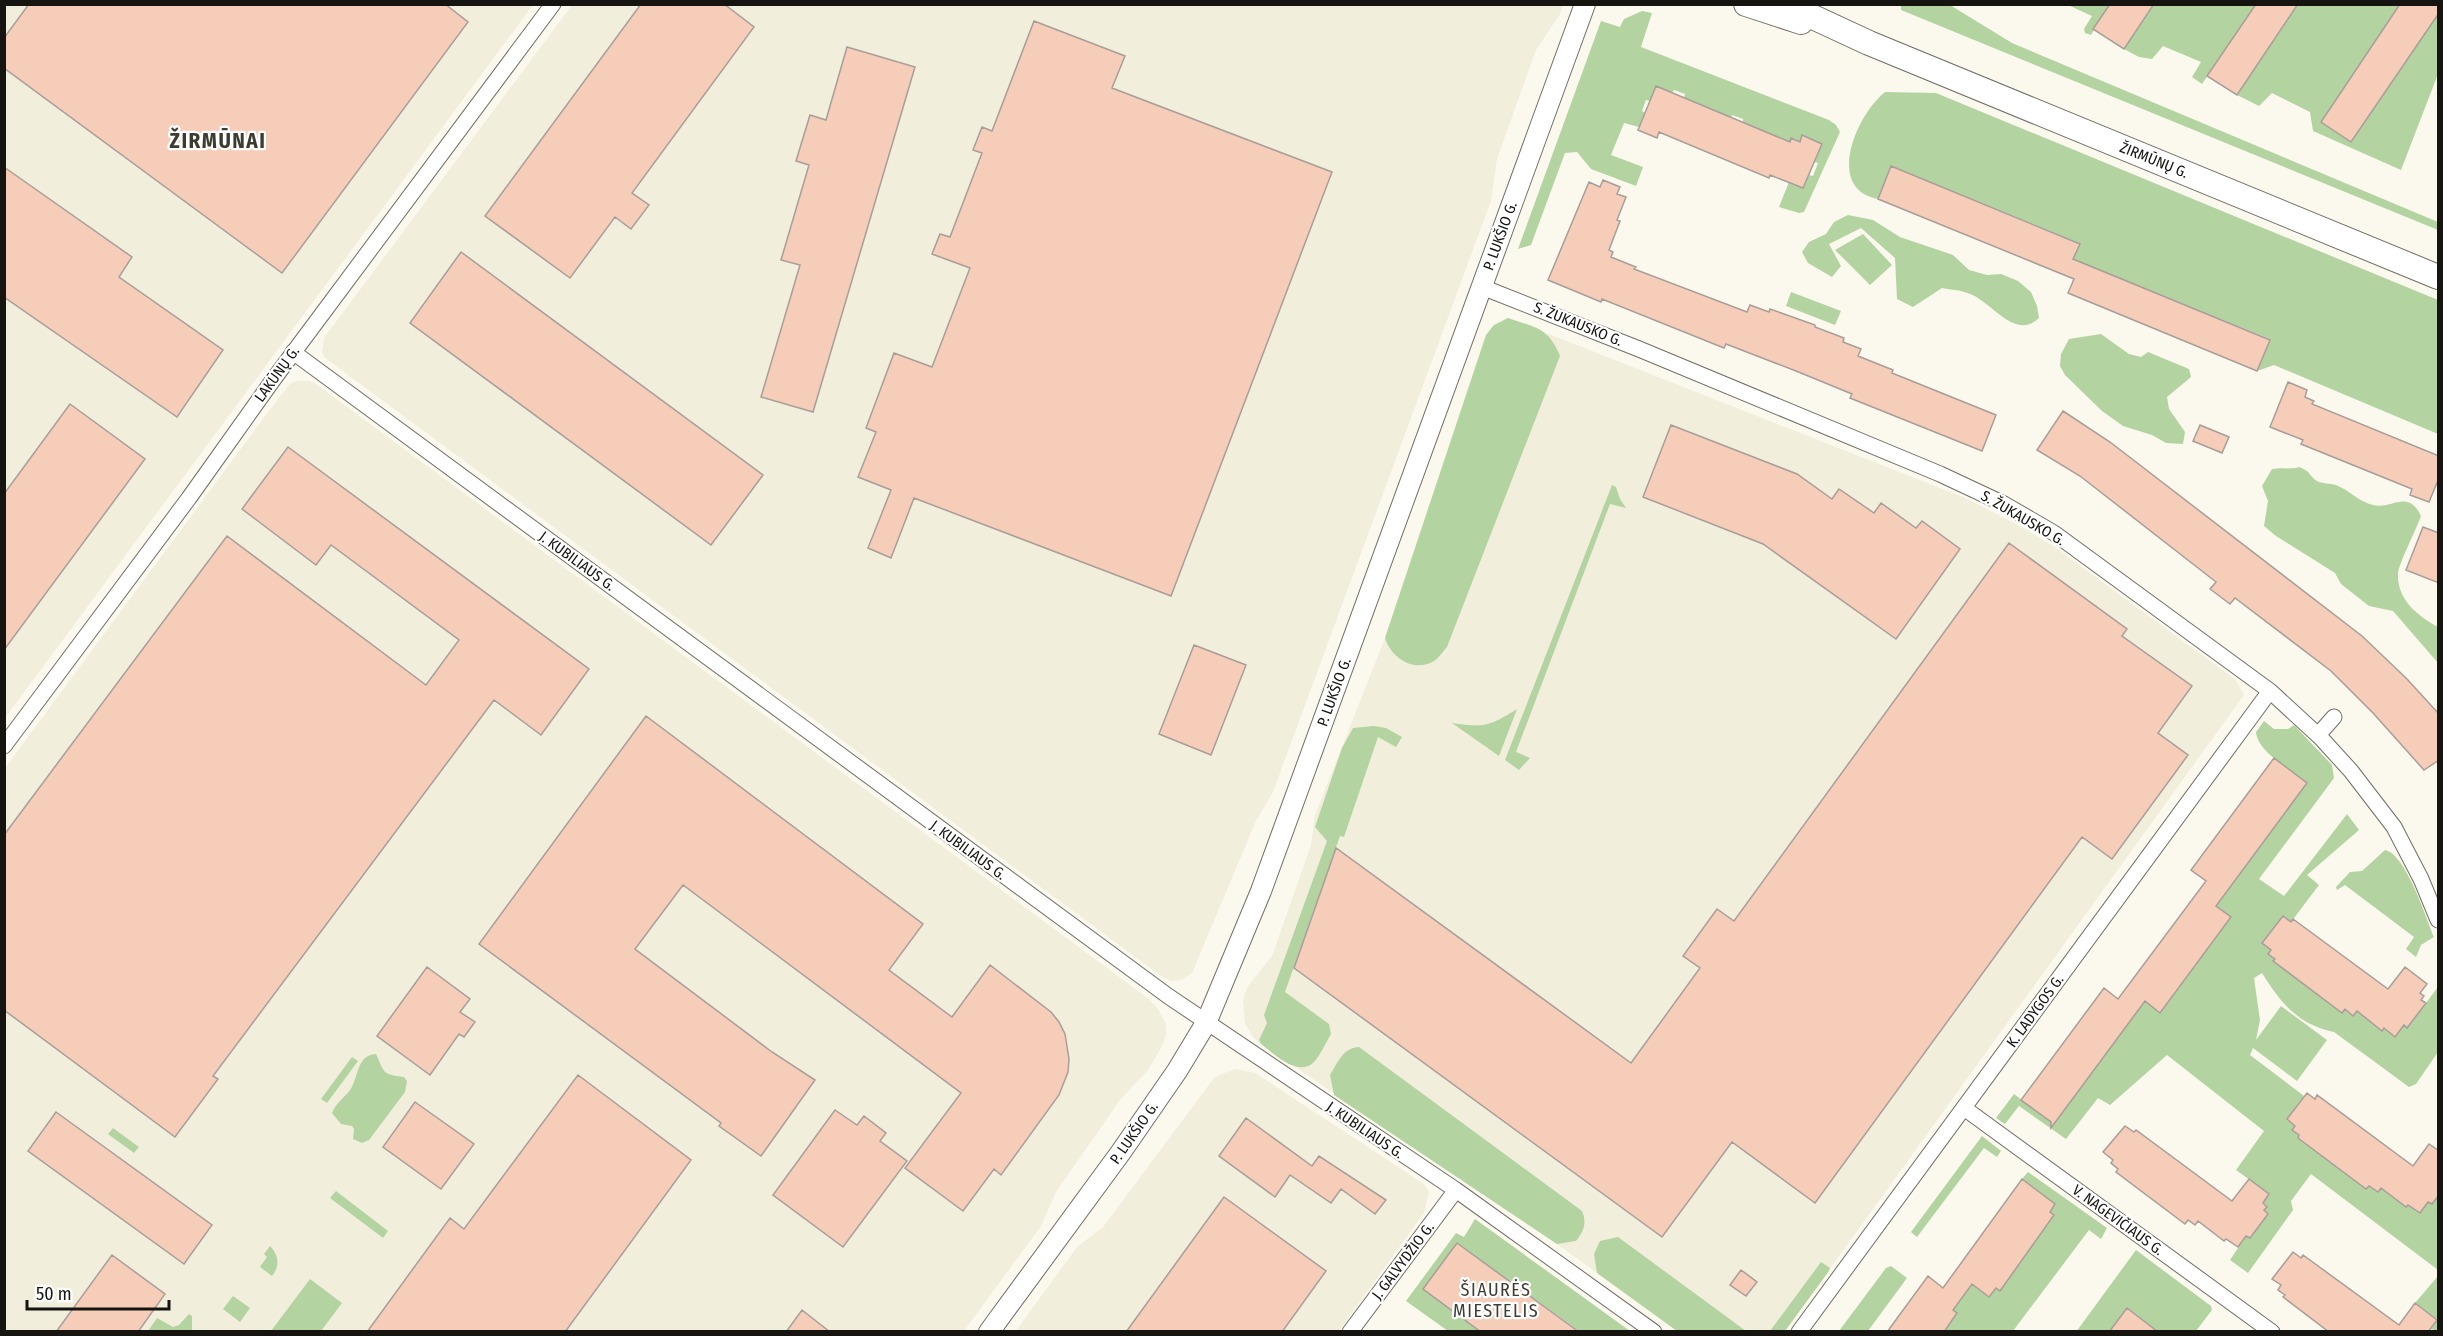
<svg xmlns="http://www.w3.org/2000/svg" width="2443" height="1336" font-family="'Fira Sans Condensed',sans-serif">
<rect width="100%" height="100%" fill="#fbf9ee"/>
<path fill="#f2eedc" d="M5 5H533L5 718Z
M572 5H1563L1560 14 1536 50 1497 159 1491 201 1273 792 1256 821 1192 973 1181 980 1171 981 1161 976 325 358 322 352 324 338Z
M1508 318 1963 497 2016 524 2055 547 2236 680 2244 695 1785 1331H1677L1557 1244 1261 1044 1253 1037 1245 1023 1243 1000 1248 986 1272 956 1311 845 1315 815 1385 638 1486 335 1494 325Z
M296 381H310L316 384 1149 999 1158 1009 1166 1024V1035L1162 1046 1148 1070 1120 1100 1056 1192 1041 1226 964 1331 5 1332V768L271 408 290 384Z
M1236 1069 1255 1073 1424 1184 1429 1192 1424 1213 1339 1331 1015 1332 1077 1247 1103 1227 1214 1078 1221 1074Z"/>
<path fill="#b3d3a1" d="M1901 5H1950L2012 43 2438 222V230L1901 10Z
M2068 5H2110L2091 35 2085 33 2084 29 2092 16Z
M2154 5H2256L2202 84 2192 77 2201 62 2163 46 2152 59 2139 57 2124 49Z
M2298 5H2400L2321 122 2351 142 2438 13V74L2401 170 2313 131 2310 112 2272 93 2259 106 2237 95Z
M1642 11 1652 13 1641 47 1829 120 1836 125 1840 132 1804 212 1799 213 1779 207 1789 182 1803 188 1809 175 1813 176 1818 163 1814 162 1821 144 1802 136 1800 142 1792 138 1790 142 1743 122V119L1732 115 1731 118 1684 98 1685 94 1674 90 1672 93 1650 101 1646 100 1642 111 1645 113 1639 127 1624 123 1611 155 1643 167 1636 186 1591 169 1577 152 1565 153 1531 245 1518 249 1601 21 1620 27 1624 19Z
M1885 92 1936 93 2438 300V434L2274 365 2257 371 2270 339 2073 259 2079 243 1892 166 1878 199C1824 189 1857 114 1885 92Z
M1848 215 1873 220 1900 237 1953 255 1969 270 1987 275 2001 274 2018 281 2031 292 2037 306 2039 318C2015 341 1992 302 1970 294 1962 290 1951 290 1942 288L1913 307 1897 299 1895 258 1861 228 1829 244 1841 266 1832 277 1808 263 1802 252 1809 242 1826 234 1834 222Z
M1863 234 1892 265 1870 285 1835 250Z
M1791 292 1841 311 1835 325 1786 306Z
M1508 318C1536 328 1548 327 1560 356L1447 647C1443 651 1439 658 1434 661 1414 673 1391 658 1385 638L1486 335 1494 325Z
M2101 334 2129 354 2141 357 2148 352 2189 369 2191 377 2167 397 2169 409 2185 432 2183 444 2166 443 2152 435 2123 426 2102 411 2065 375 2060 366 2061 354 2069 339Z
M2299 467C2311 471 2309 476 2317 481 2322 484 2330 483 2336 485 2349 490 2359 502 2373 505 2391 510 2408 488 2421 516 2417 528 2398 565 2398 574 2397 600 2418 616 2438 627V663L2393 611 2369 606 2341 584 2335 573 2276 536 2264 526 2268 501 2262 486 2272 469C2282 467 2289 470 2299 467Z
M1612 485 1616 487 1620 499 1626 508 1610 504 1516 752 1530 758 1519 770 1505 760Z
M1517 709 1499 756 1452 723C1484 728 1490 726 1517 709Z
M2264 721 2274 729H2288L2294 725 2332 765 2334 778 2259 879 2284 896 2347 814 2359 830 2307 875 2319 885 2291 922 2283 916 2263 943 2271 950 2268 954 2275 959 2274 961 2342 1013 2345 1009 2353 1015 2357 1011 2382 1030 2384 1028 2395 1037 2404 1025 2408 1027 2438 987V1052L2416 1084 2409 1087 2334 1032C2297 1024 2281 1003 2262 973L2254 978 2260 1020 2256 1040 2281 1006 2327 1040 2297 1081 2253 1048 2250 1055 2304 1096 2287 1119 2295 1126 2293 1130 2299 1135 2298 1138 2366 1189 2369 1186 2378 1192 2381 1188 2406 1207 2408 1205 2419 1213 2428 1202 2432 1204 2438 1195V1270L2311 1174 2291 1201 2293 1210 2248 1273 2230 1260 2246 1236 2250 1238 2268 1214 2264 1210 2267 1206 2263 1203 2269 1194 2236 1170 2264 1131 2167 1055 2110 1105 2098 1098 2066 1139 2019 1106 2005 1124 1996 1118 2014 1094 2054 1124 2144 1000 2161 1012 2231 917 2214 904 2225 894 2307 783C2293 771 2257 752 2256 732Z
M1374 726 1386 728 1402 737 1396 747 1378 737 1344 837 1340 836 1285 992 1329 1024 1331 1034C1326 1042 1320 1056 1313 1063 1297 1077 1273 1053 1261 1044L1259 1040 1267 1023 1264 1015 1327 841 1315 827 1342 748 1353 728Z
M2385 850C2406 854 2426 918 2434 937L2421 945 2416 957 2406 949 2414 937 2345 885 2337 890 2336 887 2350 872 2362 871Z
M1359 1047 1582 1211C1587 1223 1584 1231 1576 1241L1557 1244 1334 1095 1330 1075C1338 1062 1343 1048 1359 1047Z
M376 1054C385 1073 381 1074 404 1077L407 1081 405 1092 369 1140 362 1143 353 1139 354 1129 352 1126 341 1124 332 1113C336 1103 343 1099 350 1090 359 1078 356 1055 376 1054Z
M352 1057 358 1061 327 1103 321 1099Z
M113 1128 139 1147 134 1153 108 1134Z
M1982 1136 2001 1151 1997 1157 1984 1148 1917 1237 1911 1232Z
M2028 1172 2107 1228 2101 1239 2089 1230 2013 1331 1944 1332 1957 1313 1953 1310 1972 1284 1989 1297 1996 1288 2000 1290 2021 1262 2055 1204 2022 1179Z
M336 1191 388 1231 383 1238 330 1198Z
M1475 1219 1630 1331H1579L1457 1243 1423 1289 1481 1331H1448L1406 1301 1456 1233 1464 1237Z
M1618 1237 1746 1331H1677L1597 1273 1594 1254 1600 1241Z
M270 1246C279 1255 280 1266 272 1276L260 1267 267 1257 264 1254Z
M2136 1250 2211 1306 2212 1310 2196 1331 2076 1332Z
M1821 1262 1830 1268 1829 1271 1785 1331H1770Z
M1891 1266 1907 1278 1868 1331H1839L1886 1268Z
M2438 1276V1331L2430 1329 2437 1319 2415 1303Z
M310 1279 342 1303 321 1331H271Z
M233 1296 250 1308 240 1322 223 1309Z
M189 1314 192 1316V1331H148L157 1318 173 1327 179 1325Z"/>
<path fill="#f6cdb8" stroke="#a89e99" stroke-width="1.5" d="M29 4H445L468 22 282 273 4 68V38Z
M641 4H724L754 27 632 193 649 205 631 229 615 217 570 278 485 216Z
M2110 4H2154L2124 49 2093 29Z
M2256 4H2298L2237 95 2207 76Z
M2400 4H2439V13L2351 142 2321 122Z
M1034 21 1125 56 1112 88 1332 172 1171 596 914 498 891 558 868 548 891 490 858 477 876 432 866 428 894 353 932 367 970 268 932 254 940 234 950 237 982 153 973 150 982 127 992 131Z
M847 47 915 67 813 412 761 397 800 265 781 260 809 165 796 161 810 115 826 120Z
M1656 86 1790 142 1791 138 1800 142 1802 135 1822 144 1803 188 1770 175 1769 178 1659 132 1657 138 1638 130Z
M1891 166 2080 244 2073 259 2270 340 2257 371 2068 293 2074 279 1878 199Z
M4 167 132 257 119 277 223 350 177 417 4 297Z
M1603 180 1620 187 1617 194 1626 197 1617 220 1620 221 1609 250 1613 252 1611 257 1636 267 1634 269 1747 312 1750 305 1769 312 1770 309 1815 325V327L1844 338 1843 342 1861 349 1858 356 1893 370 1892 373 1996 415 1982 451 1850 398 1852 394 1796 371 1726 344 1724 348 1602 299 1601 302 1548 280 1589 182 1600 187Z
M461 252 763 475 711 545 410 323Z
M2288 382 2307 390 2305 397 2314 401 2312 404 2439 456V478L2429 502 2410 495 2412 489 2301 444 2303 440 2270 427Z
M70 404 145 459 4 650V494Z
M2063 411 2110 442 2362 636 2407 679 2439 714V760L2424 770 2373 713 2331 671 2235 598 2230 604 2210 589 2216 582 2080 476 2037 450Z
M1671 425 1797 474 1832 499 1839 489 1874 513 1881 503 1916 528 1922 521 1960 549 1896 639 1763 544 1643 497Z
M2200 425 2229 437 2222 453 2193 441Z
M288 447 589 669 541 735 494 700 213 1076 218 1079 175 1137 4 1010V835L227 536 426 685 459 640 331 545 316 565 242 509Z
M2423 527 2439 533V583L2406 570Z
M2009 543 2127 629 2122 636 2192 686 2158 733 2188 755 2112 859 2082 837 1815 1203 1732 1142 1662 1237 1294 968 1336 848 1631 1063 1700 968 1683 956 1717 909 1734 921Z
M1194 645 1246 665 1211 755 1159 734Z
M646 716 923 924 889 970 952 1017 990 965 1051 1012 1059 1022 1065 1034 1069 1059 1068 1072 1059 1095 1001 1175 994 1169 963 1211 905 1168 961 1093 683 885 635 949 772 1052 815 1080 761 1156 719 1126 721 1123 479 944Z
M2274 758 2307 783 2216 906 2231 917 2160 1013 2145 1001 2051 1128V1122L2021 1100 2104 988 2118 999 2206 881 2191 870Z
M2283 916 2291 922 2293 919 2388 989 2405 967 2427 984 2420 993 2424 996 2421 1000 2426 1003 2407 1028 2404 1025 2395 1037 2384 1028 2382 1031 2357 1011 2353 1016 2345 1009 2342 1013 2273 961 2275 959 2268 954 2271 950 2262 943Z
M427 967 470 999 460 1012 475 1022 464 1037 459 1034 430 1075 377 1036Z
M578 1075 691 1160 565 1332H367L450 1218 464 1229Z
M2307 1093 2315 1099 2317 1095 2413 1166 2429 1144 2439 1151V1195L2432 1204 2428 1202 2420 1213 2408 1205 2406 1207 2381 1188 2378 1192 2369 1186 2366 1189 2298 1138 2299 1135 2292 1130 2295 1126 2287 1119Z
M415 1102 474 1144 441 1189 383 1147Z
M835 1110 857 1125 864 1116 886 1133 880 1141 907 1161 843 1247 773 1195Z
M56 1112 212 1225 184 1264 28 1151Z
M1246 1118 1312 1166 1319 1156 1386 1200 1375 1214 1341 1189 1331 1203 1290 1175 1275 1197 1219 1156Z
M2125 1126 2134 1132 2136 1130 2232 1201 2249 1179 2269 1194 2263 1203 2267 1207 2264 1210 2268 1214 2250 1238 2246 1236 2238 1247 2226 1239 2224 1241 2198 1221 2195 1225 2188 1220 2185 1224 2116 1172 2118 1169 2111 1163 2113 1160 2103 1152Z
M2022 1179 2055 1204 2050 1212 2054 1215 2000 1291 1996 1288 1989 1297 1972 1284 1953 1310 1957 1313 1944 1332H1887L1928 1276 1943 1288Z
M1224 1197 1326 1271 1282 1332H1126Z
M1457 1243 1579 1332H1481L1423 1289Z
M2293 1252 2301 1258 2303 1255 2399 1325 2415 1303 2437 1320 2428 1332H2329L2283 1297 2285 1295 2278 1290 2281 1285 2272 1279Z
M112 1255 165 1294 138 1332H56Z
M1741 1270 1757 1282 1746 1296 1730 1285Z
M2127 1308 2158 1332H2109Z
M802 1310 830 1332H786Z"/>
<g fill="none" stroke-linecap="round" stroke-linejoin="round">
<g stroke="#706e65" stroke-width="17">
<path id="minor" d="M1482 287 1639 349 1940 474 2004 504 2054 533 2270 691 2321 738 2351 771 2394 827 2421 879 2438 920
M293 352 1168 996 1456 1190 1654 1332
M2318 735 2334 717
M4 746 189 498 273 380 553 4
M1964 1108 2272 1332
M1350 1332 1456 1190
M1799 1332 2270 691"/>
</g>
<g stroke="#706e65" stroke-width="22">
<path id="tertiary" d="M989 1332 1121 1152 1177 1071 1206 1023 1261 891 1585 4"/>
</g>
<g stroke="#706e65" stroke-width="26">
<path id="primary" d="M1746 4 1801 22
M1785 4 1869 43 2438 277"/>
</g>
<use href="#minor" stroke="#fff" stroke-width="15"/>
<use href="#tertiary" stroke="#fff" stroke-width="20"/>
<use href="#primary" stroke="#fff" stroke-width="24"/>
</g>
<g text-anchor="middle" stroke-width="4.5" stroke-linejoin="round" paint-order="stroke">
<g font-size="15" fill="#151411" stroke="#fff">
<text transform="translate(2154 160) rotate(22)" y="5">ŽIRMŪNŲ G.</text>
<text transform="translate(1500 236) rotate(-70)" y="5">P. LUKŠIO G.</text>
<text transform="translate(1578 324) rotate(22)" y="5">S. ŽUKAUSKO G.</text>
<text transform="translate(277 374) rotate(-54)" y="5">LAKŪNŲ G.</text>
<text transform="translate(2023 518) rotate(30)" y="5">S. ŽUKAUSKO G.</text>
<text transform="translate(577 561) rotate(36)" y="5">J. KUBILIAUS G.</text>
<text transform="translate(1334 692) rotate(-70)" y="5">P. LUKŠIO G.</text>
<text transform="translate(968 850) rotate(36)" y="5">J. KUBILIAUS G.</text>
<text transform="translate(2035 1011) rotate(-54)" y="5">K. LADYGOS G.</text>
<text transform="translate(1365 1130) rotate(34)" y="5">J. KUBILIAUS G.</text>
<text transform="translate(1134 1133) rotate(-55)" y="5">P. LUKŠIO G.</text>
<text transform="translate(2118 1220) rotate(36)" y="5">V. NAGEVIČIAUS G.</text>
<text transform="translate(1403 1261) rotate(-53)" y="5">J. GALVYDŽIO G.</text>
</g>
<g font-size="18" letter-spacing="1.5" fill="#3d3c33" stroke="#fff">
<text x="1496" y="1296">ŠIAURĖS<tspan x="1496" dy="21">MIESTELIS</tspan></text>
</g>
<g font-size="21" font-weight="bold" letter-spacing="1.5" fill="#3d3c33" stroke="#fff">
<text x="218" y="148">ŽIRMŪNAI</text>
</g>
</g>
<rect width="2443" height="1336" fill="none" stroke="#151411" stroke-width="12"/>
<path d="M27 1300v9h142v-9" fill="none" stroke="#151411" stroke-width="3"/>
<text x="36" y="1300" font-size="18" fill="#151411" stroke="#ffffff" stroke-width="4.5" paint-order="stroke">50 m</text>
</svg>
